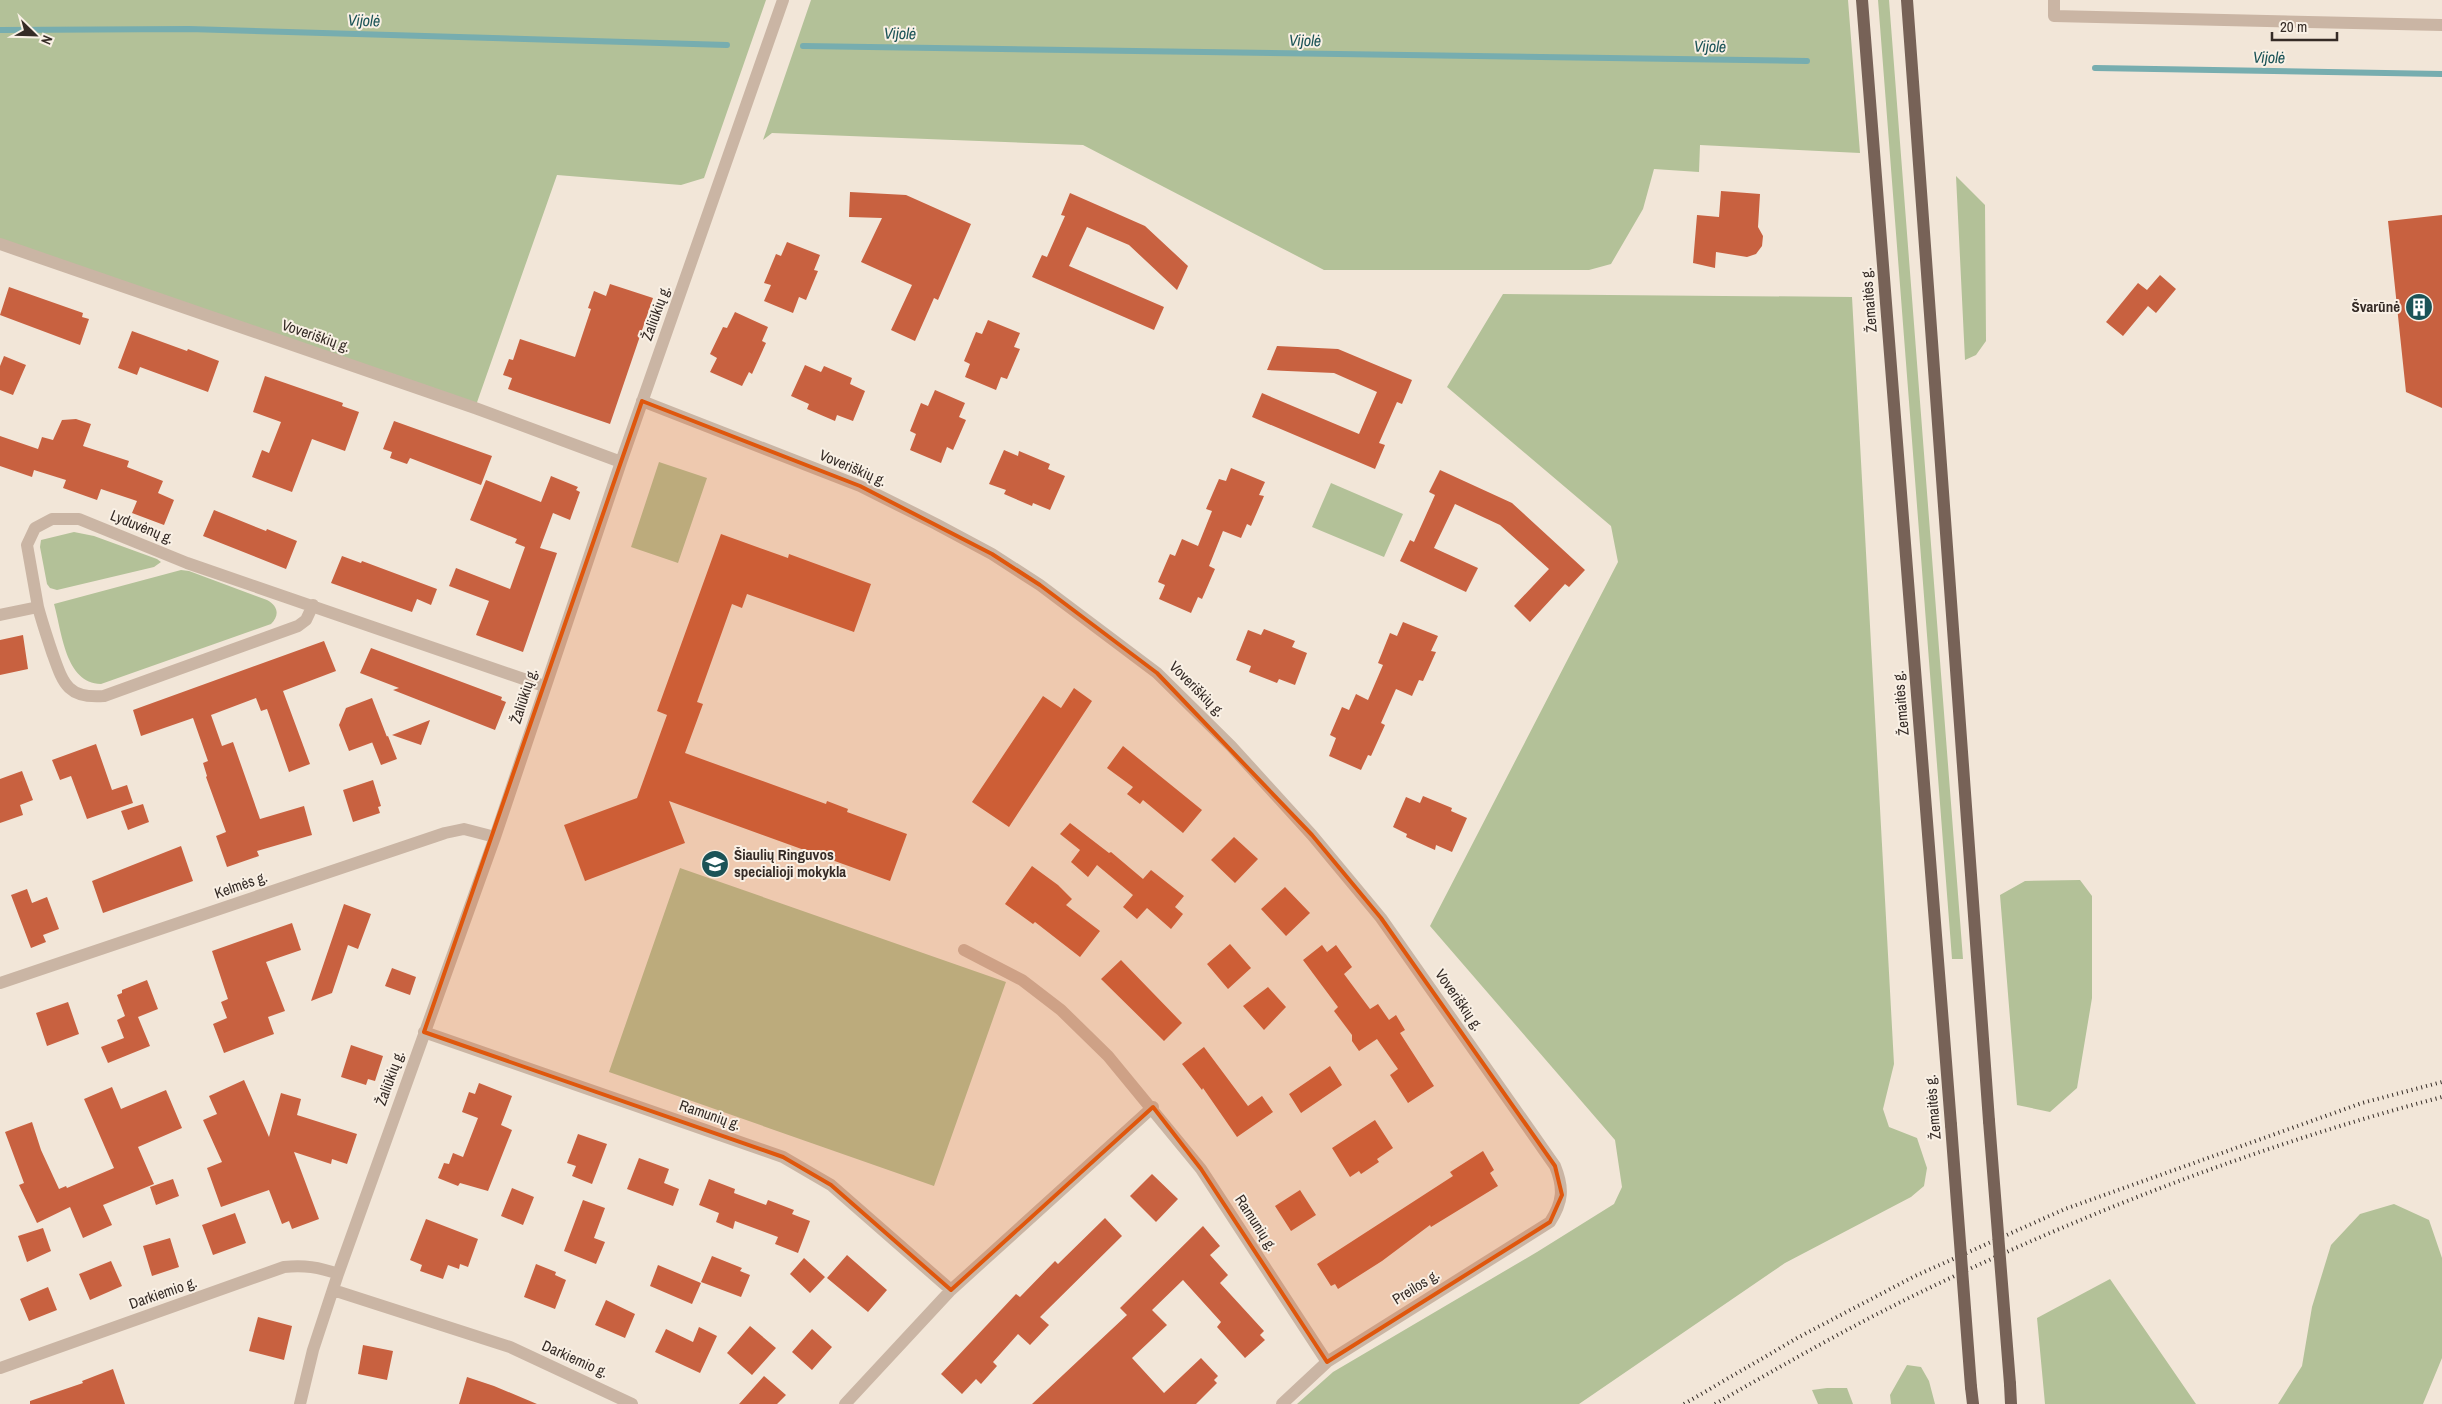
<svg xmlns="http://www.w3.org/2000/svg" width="2442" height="1404" font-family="'Archivo Narrow',sans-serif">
<rect width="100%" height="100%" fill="#f2e6d8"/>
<path fill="#b3c198" d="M0 0H766L704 178 681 185 557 175 475 408 0 244Z
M811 0H1848L1860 153 1700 145 1699 172 1654 169 1643 209 1611 264 1589 270H1324L1083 145 772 133 763 140Z
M1878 0H1889L1963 959H1952Z
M1956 176 1985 205 1986 341 1976 355 1965 360Z
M1503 294 1852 297 1894 1064 1883 1109 1889 1127 1917 1138 1927 1168 1924 1186 1911 1197 1785 1263 1579 1404H1297L1333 1372 1537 1252 1614 1204 1622 1187 1615 1140 1430 926 1618 562 1611 526 1447 387Z
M659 462 707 478 678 563 631 547Z
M1331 483 1403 514 1384 557 1312 527Z
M74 532 94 536 157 559 161 562 154 567 57 590 50 588 47 584 40 547 41 540Z
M181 570 189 571 267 600C278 606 280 615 271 624L101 684C65 683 62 632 54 604Z
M680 868 1006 982 934 1186 609 1072Z
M2080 880 2092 896V998L2077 1088 2050 1112 2017 1105 2000 895 2025 881Z
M2394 1204 2429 1220 2442 1258V1358L2423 1404H2278L2302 1366 2312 1307 2331 1245 2360 1214Z
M2110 1279 2196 1404H2045L2037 1318Z
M1907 1365 1921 1367 1929 1381 1935 1404H1891L1890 1395Z
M1827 1388H1847L1853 1404H1818L1812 1390Z"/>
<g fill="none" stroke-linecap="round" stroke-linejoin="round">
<path stroke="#77adaf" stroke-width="6" d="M0 30 189 29 727 45
M803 46 1807 61
M2095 68 2442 74"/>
</g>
<path fill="#c86140" d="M1721 191 1760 194 1758 227 1763 236 1762 246 1756 254 1747 257 1716 252 1715 268 1693 263 1697 215 1719 217Z
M850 192 906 195 971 224 938 300 934 298 915 341 891 330 912 285 861 262 882 218 849 217Z
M1070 193 1145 226 1188 266 1177 290 1129 245 1087 227 1069 266 1164 307 1154 330 1032 277 1042 255 1047 257 1065 216 1061 215Z
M2442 215V408L2406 392 2388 221Z
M787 242 820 255 814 270 818 271 806 300 799 297 793 313 764 301 771 285 764 283 776 254 781 256Z
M2160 275 2176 289 2156 313 2148 306 2123 336 2106 322 2138 283 2147 290Z
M610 284 653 298 610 424 508 389 512 378 503 375 509 359 513 360 520 339 575 357 591 309 588 308 594 291 606 296Z
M9 287 83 313 82 317 89 319 80 345 0 315Z
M735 312 768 327 762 341 766 343 752 374 749 372 742 386 710 372 717 358 710 354 723 327 727 328Z
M988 320 1020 333 1014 347 1020 349 1007 379 1001 377 996 390 965 377 970 364 964 361 976 332 982 334Z
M132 331 187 351 188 349 219 361 208 392 140 367 137 375 118 368Z
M1277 346 1338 349 1412 380 1402 404 1397 402 1379 443 1385 445 1375 469 1252 417 1262 393 1359 434 1377 392 1334 373 1267 370Z
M4 356 26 365 13 395 0 390V366Z
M805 365 821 372 824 366 852 378 850 384 865 391 853 421 837 415 835 421 807 409 809 404 791 396Z
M265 376 343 403 342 406 359 412 345 451 312 439 292 492 252 477 262 450 269 453 281 422 253 412Z
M935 390 965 403 959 417 966 420 953 450 947 447 941 463 910 450 916 434 910 431 921 403 928 406Z
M76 419 91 424 83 446 129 461 127 467 163 481 158 493 174 500 164 525 132 513 137 501 101 489 97 500 63 488 66 480 34 470 32 477 0 466V436L38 449 42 437 53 440 62 420Z
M394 421 492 456 481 485 410 458 407 464 390 458 392 452 383 449Z
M1004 450 1018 456 1019 451 1050 464 1048 469 1065 476 1050 510 1033 503 1032 506 1004 494 1006 490 989 484Z
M1231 468 1265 482 1259 495 1264 496 1251 526 1247 524 1241 538 1223 531 1209 566 1215 569 1202 599 1198 597 1191 613 1159 599 1165 585 1158 582 1170 554 1175 556 1182 539 1198 546 1212 511 1206 509 1219 479 1226 481Z
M1440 470 1512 503 1585 570 1569 587 1565 584 1530 622 1514 606 1549 569 1500 525 1455 504 1434 548 1478 568 1466 592 1400 561 1410 540 1414 542 1435 495 1429 492Z
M551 476 578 487 576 490 580 492 570 520 553 513 540 548 557 553 523 652 476 635 489 601 449 586 456 568 510 589 525 547 515 543 517 539 470 520 486 480 541 502Z
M214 510 266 531 267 529 297 541 286 569 203 536Z
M721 534 788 558 789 554 871 584 854 632 747 594 742 608 732 604 697 702 703 704 685 753 826 804 827 801 848 809 847 812 907 834 890 881 669 801 685 843 585 881 564 825 637 798 667 715 657 711Z
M342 556 361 563 362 561 437 589 431 605 417 599 412 612 331 583Z
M1403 622 1438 636 1431 651 1436 652 1423 681 1419 680 1412 696 1396 689 1381 723 1385 725 1371 756 1368 755 1361 770 1329 756 1336 738 1330 735 1342 707 1349 710 1356 694 1368 700 1383 665 1378 663 1390 633 1397 636Z
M1264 629 1295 641 1292 647 1307 653 1295 685 1279 679 1277 683 1249 672 1251 666 1236 660 1248 630 1261 635Z
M23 635 28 669 0 675V640Z
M324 641 336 671 283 691 310 764 289 772 267 709 261 711 256 698 211 715 222 746 233 742 260 819 304 806 312 835 257 851 259 856 227 867 216 836 226 832 206 777 207 776 203 763 208 761 193 718 141 736 133 710Z
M371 648 502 697 501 700 506 702 495 730 393 690 399 688 360 673Z
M1074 688 1092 701 1009 827 972 802 1043 696 1061 708Z
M372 698 387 737 349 751 339 725 346 708Z
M430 720 421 745 392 735Z
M388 736 397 759 381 765 372 742Z
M96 744 112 790 127 785 133 803 87 819 71 776 60 780 52 760Z
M1123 746 1202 810 1183 833 1143 800 1140 804 1127 794 1133 787 1107 768Z
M22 771 33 800 20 805 23 815 0 823V779Z
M373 780 381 806 378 807 380 813 353 822 343 790Z
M1423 796 1452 808 1451 811 1467 818 1452 852 1436 845 1435 850 1406 837 1407 834 1393 827 1406 797 1420 803Z
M143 804 149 822 128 830 121 811Z
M1070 823 1109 853 1111 852 1143 879 1151 870 1184 896 1175 907 1183 914 1171 929 1147 908 1137 919 1123 907 1133 895 1097 865 1088 877 1071 862 1080 850 1060 834Z
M1234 837 1258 859 1235 883 1211 860Z
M181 846 193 881 103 913 92 881Z
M1032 866 1058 885 1072 899 1066 905 1100 931 1080 957 1035 922 1033 924 1005 904Z
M1285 887 1310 913 1286 936 1261 909Z
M27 889 32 903 47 897 59 929 43 935 46 942 31 948 11 895Z
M344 904 371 914 358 949 348 945 332 993 311 1001Z
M292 923 301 950 266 962 285 1011 268 1017 274 1034 224 1053 213 1024 227 1018 221 1002 228 999 212 951Z
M1230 944 1251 968 1228 989 1207 964Z
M1322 945 1327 952 1336 945 1352 967 1344 974 1370 1009 1378 1004 1389 1020 1396 1015 1405 1030 1400 1033 1434 1086 1408 1103 1390 1075 1398 1069 1377 1039 1359 1051 1352 1041V1035L1334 1011 1338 1007 1303 960Z
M1121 960 1182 1023 1164 1041 1101 979Z
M392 968 416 977 410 995 385 986Z
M147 980 158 1009 138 1017 150 1046 108 1063 101 1047 124 1038 117 1020 125 1016 117 995 122 993V990Z
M1268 987 1286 1007 1264 1030 1243 1006Z
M68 1002 79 1034 47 1046 36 1013Z
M351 1045 383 1056 375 1081 368 1079 366 1085 341 1077Z
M1204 1047 1248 1106 1262 1096 1273 1112 1237 1137 1203 1088 1202 1090 1182 1064Z
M1330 1066 1342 1085 1301 1113 1289 1094Z
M244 1080 269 1137 281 1093 301 1099 297 1115 357 1134 347 1164 332 1159 331 1164 294 1152 319 1219 292 1229 289 1221 282 1224 269 1190 221 1207 207 1168 222 1162 203 1120 217 1114 209 1096Z
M479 1083 512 1096 501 1125 512 1130 488 1191 460 1183 458 1186 438 1178 444 1163 449 1164 453 1153 463 1157 478 1118 462 1112 469 1092 475 1094Z
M112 1087 121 1109 166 1090 182 1128 138 1147 154 1184 103 1205 112 1225 83 1238 70 1207 37 1223 19 1185 24 1183 5 1132 32 1122 41 1150 59 1189 66 1186 67 1188 114 1168 84 1099Z
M1375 1120 1393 1148 1377 1159 1379 1162 1361 1174 1359 1171 1350 1177 1332 1148Z
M578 1134 607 1144 592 1184 572 1176 576 1166 567 1163Z
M1483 1151 1494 1170 1490 1173 1498 1186 1431 1227 1430 1225 1382 1261 1338 1289 1335 1284 1331 1286 1317 1264 1453 1176 1450 1172Z
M639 1158 669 1169 664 1183 679 1189 673 1206 627 1189Z
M1152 1174 1178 1199 1156 1222 1130 1196Z
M173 1179 179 1196 156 1205 150 1187Z
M709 1179 735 1189 734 1193 766 1205 768 1200 794 1210 792 1214 810 1221 798 1253 775 1244 778 1237 735 1221 733 1229 716 1222 719 1213 699 1205Z
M512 1188 534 1197 523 1225 501 1216Z
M1300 1190 1316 1215 1291 1231 1275 1206Z
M583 1200 605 1208 594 1238 605 1242 596 1264 564 1251Z
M235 1213 246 1243 213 1255 202 1225Z
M1105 1218 1122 1236 1040 1317 1049 1325 1030 1345 1018 1334 993 1362 997 1366 981 1384 976 1379 962 1394 941 1374 1016 1294 1020 1297 1055 1261 1058 1264Z
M426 1219 478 1239 468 1267 460 1264 459 1269 448 1265 443 1279 420 1271 422 1265 410 1260Z
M1203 1226 1220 1246 1210 1255 1228 1275 1220 1283 1264 1331 1260 1335 1265 1340 1245 1358 1217 1327 1221 1322 1183 1280 1152 1310 1167 1325 1132 1358 1164 1393 1201 1358 1218 1376 1214 1380 1217 1383 1196 1404H1032L1127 1315 1120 1308Z
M43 1228 51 1251 27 1262 18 1236Z
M170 1238 179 1267 152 1276 143 1246Z
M847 1255 887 1290 868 1312 827 1278Z
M712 1256 742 1268 740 1271 750 1275 741 1297 701 1282Z
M804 1258 825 1277 810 1293 790 1274Z
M111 1261 122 1286 90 1300 79 1274Z
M536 1264 556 1272 555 1275 566 1280 555 1309 524 1297Z
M658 1265 701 1283 692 1304 650 1286Z
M48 1287 57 1310 29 1321 20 1299Z
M606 1300 635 1314 625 1338 595 1325Z
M258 1317 292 1326 284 1360 249 1351Z
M750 1326 776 1348 752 1375 727 1353Z
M699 1327 717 1336 700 1373 655 1352 666 1329 693 1342Z
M812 1329 832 1347 812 1370 792 1352Z
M363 1345 393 1351 387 1380 358 1374Z
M113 1369 125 1404H30V1401L83 1383 82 1381Z
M764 1376 786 1395 777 1404H739Z
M467 1377 494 1386 537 1404H459Z"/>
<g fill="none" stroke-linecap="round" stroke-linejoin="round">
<path stroke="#cab5a4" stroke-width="12" d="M2054 0V16L2442 25
M0 244 475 408 621 462
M642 401 860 486 936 524 992 554 1040 585 1157 673 1231 746 1312 835 1381 918 1555 1166C1564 1188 1563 1202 1550 1222L1327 1362 1282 1404
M38 607C42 622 47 637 52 652 63 683 67 699 104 696L298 626 306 620 313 605
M0 615 38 607 27 545 35 528 52 519H79L187 563 544 686
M964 950 1022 980 1061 1010 1108 1056 1201 1169 1327 1362
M0 983 445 833 464 829 495 837
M424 1032 783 1157 831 1185 951 1290
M333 1290 510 1347 632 1404
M0 1368 284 1267C304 1265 319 1267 338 1274
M300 1404 313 1350 338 1274 495 837 621 462 783 0
M845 1404 951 1290 1153 1107"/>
<path stroke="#776257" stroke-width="12" d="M1862 0 1951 1125
M1907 0 1989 1121
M2010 1384 2011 1404
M1971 1387 1973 1404"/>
<path stroke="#352b26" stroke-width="4" stroke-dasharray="1 4" stroke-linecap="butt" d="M1684 1404 1799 1337 1915 1276 2065 1209 2362 1103 2442 1082
M1715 1404C1783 1365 1851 1326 1921 1292 2088 1211 2263 1144 2442 1097"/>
<path stroke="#776257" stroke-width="12" d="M1989 1121 2010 1384
M1951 1125 1971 1387"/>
</g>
<path fill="#df570d" fill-opacity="0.2" stroke="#df570d" stroke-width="4" stroke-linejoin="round" d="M642 401 860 486 992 554 1040 585 1157 673 1312 835 1381 918 1555 1166 1562 1195 1550 1222 1327 1362 1201 1169 1153 1107 951 1290 831 1185 783 1157 424 1032Z"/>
<defs>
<g id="building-disc" transform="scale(1.4375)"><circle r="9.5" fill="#1b5357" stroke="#f9f0e5"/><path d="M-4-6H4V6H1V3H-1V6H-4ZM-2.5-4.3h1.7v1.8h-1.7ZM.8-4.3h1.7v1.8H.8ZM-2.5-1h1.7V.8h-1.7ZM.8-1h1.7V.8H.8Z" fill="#fff"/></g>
<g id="school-disc" transform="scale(1.4375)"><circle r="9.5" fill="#1b5357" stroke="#f9f0e5"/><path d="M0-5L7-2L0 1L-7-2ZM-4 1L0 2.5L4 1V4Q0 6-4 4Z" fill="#fff"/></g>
</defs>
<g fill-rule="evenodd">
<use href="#building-disc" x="2419" y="307"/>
<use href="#school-disc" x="715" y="864"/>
</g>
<g text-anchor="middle" stroke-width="4" stroke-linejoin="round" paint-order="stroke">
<g font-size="15" fill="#352b26" stroke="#f9f0e5">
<text transform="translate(1869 300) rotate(-95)" y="5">Žemaitės g.</text>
<text transform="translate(656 313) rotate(-70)" y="5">Žaliūkių g.</text>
<text transform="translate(316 336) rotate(19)" y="5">Voveriškių g.</text>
<text transform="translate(853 468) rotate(23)" y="5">Voveriškių g.</text>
<text transform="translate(142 527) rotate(22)" y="5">Lyduvėnų g.</text>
<text transform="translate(1197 689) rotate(45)" y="5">Voveriškių g.</text>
<text transform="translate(524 696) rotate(-72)" y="5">Žaliūkių g.</text>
<text transform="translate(1901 703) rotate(-95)" y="5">Žemaitės g.</text>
<text transform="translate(241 885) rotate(-19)" y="5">Kelmės g.</text>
<text transform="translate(1459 1000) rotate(55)" y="5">Voveriškių g.</text>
<text transform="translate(390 1078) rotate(-70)" y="5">Žaliūkių g.</text>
<text transform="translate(1933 1107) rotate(-95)" y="5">Žemaitės g.</text>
<text transform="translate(710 1115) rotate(19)" y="5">Ramunių g.</text>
<text transform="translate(1256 1223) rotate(57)" y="5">Ramunių g.</text>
<text transform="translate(1416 1287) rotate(-32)" y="5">Preilos g.</text>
<text transform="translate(163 1293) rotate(-19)" y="5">Darkiemio g.</text>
<text transform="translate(575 1359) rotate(24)" y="5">Darkiemio g.</text>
</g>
<g font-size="15" font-weight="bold" fill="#352b26" stroke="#f9f0e5" text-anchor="end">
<text x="2400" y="312">Švarūnė</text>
<text x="734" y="860" text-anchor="start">Šiaulių Ringuvos<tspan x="734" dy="17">specialioji mokykla</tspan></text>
</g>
<g font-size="16" font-style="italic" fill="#1b5357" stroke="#f9f0e5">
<text transform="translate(364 20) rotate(2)" y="6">Vijolė</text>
<text transform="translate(900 33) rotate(1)" y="6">Vijolė</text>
<text transform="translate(1305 40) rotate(1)" y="6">Vijolė</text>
<text transform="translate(1710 46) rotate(1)" y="6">Vijolė</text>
<text transform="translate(2269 57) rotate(1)" y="6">Vijolė</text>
</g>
</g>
<g transform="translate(35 35) rotate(113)" stroke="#f9f0e5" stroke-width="4" paint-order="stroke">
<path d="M0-4L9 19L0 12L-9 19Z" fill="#352b26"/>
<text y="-8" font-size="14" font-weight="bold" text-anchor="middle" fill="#352b26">N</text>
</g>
<path d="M2272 32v8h65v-8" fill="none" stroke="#352b26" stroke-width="2.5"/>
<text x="2280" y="32" font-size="15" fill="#352b26" stroke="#f9f0e5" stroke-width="4" paint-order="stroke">20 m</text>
</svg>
